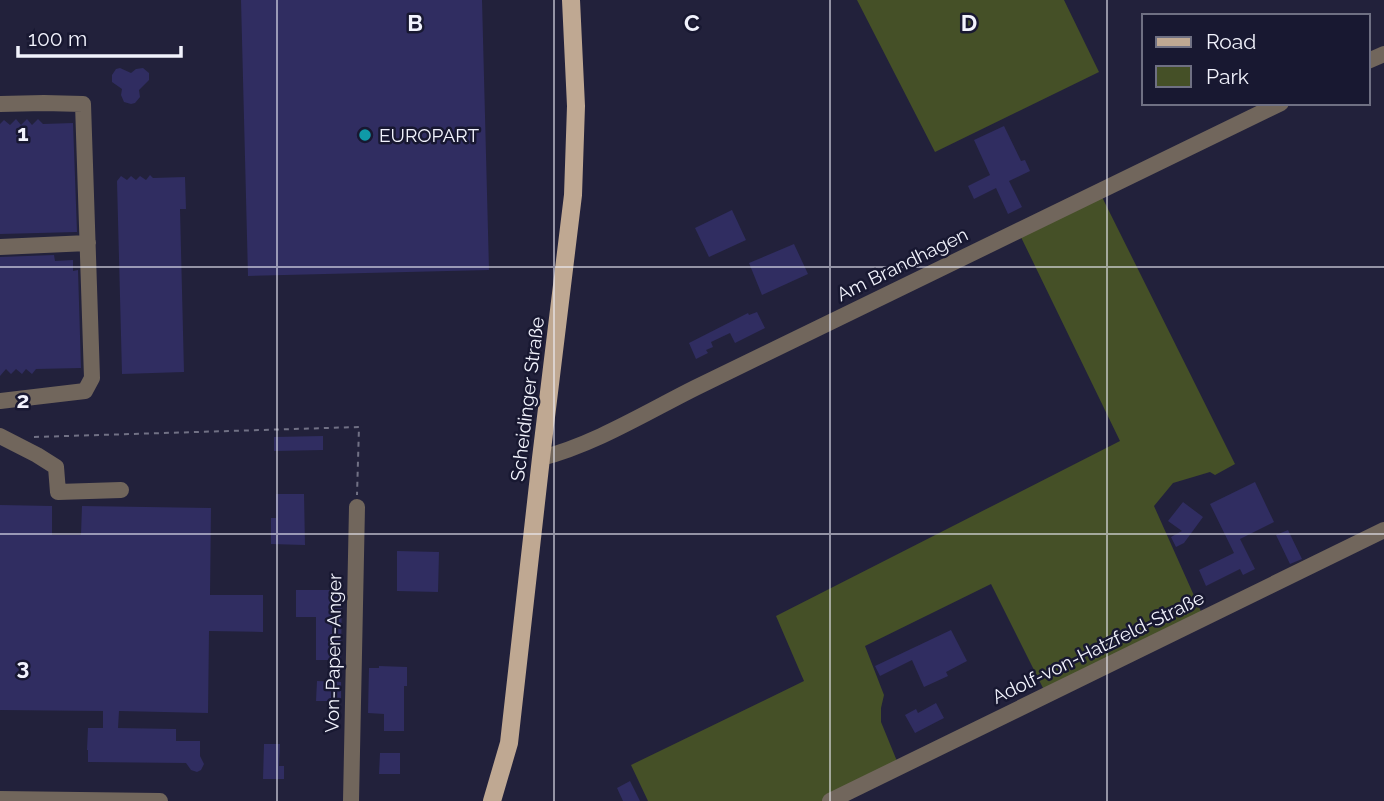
<svg xmlns="http://www.w3.org/2000/svg" width="1384" height="801" font-family="Raleway,sans-serif">
<rect width="100%" height="100%" fill="#22213b"/>
<path fill="#455027" d="M857 0H1064L1099 72 935 152Z
M1100 193 1235 464 1215 475 1210 472 1173 483 1154 506 1204 618 1046 694 991 584 865 646 884 695 881 708V722L899 766 823 801H648L631 765 804 681 776 616 1120 441 1019 233Z"/>
<path fill="#302d61" d="M241 0H482L489 270 248 276Z
M120 68 131 73 136 69 143 68 149 73V80L139 90 140 97 135 103 131 104 124 102 121 95 122 89 112 82V75L116 69Z
M16 119 21 125 27 119 32 125 38 119 43 124 73 123 77 232 0 234V124L4 120 10 125Z
M1004 126 1021 161 1025 160 1030 171 1009 181 1022 207 1008 214 996 188 974 199 968 186 990 175 974 140Z
M150 175 153 178 185 177 186 209H180L184 372 122 374 117 181 121 176 127 180 131 176 136 180 140 176 146 180Z
M732 210 746 240 709 257 695 228Z
M794 244 808 274 762 295 749 263Z
M54 255 55 261 73 260V271L78 270 81 368 36 369 32 374 26 369 22 374 16 369 11 374 6 369 0 376V257Z
M757 312 765 328 735 343 730 333 711 342 713 347 706 350 708 353 696 359 689 343 748 313 749 315Z
M323 436V450L274 451V437Z
M1255 482 1274 522 1240 539 1255 569 1243 575 1240 569 1206 586 1199 570 1234 553 1210 504Z
M276 494H304L305 545 271 544V518H276Z
M1183 502 1203 517 1184 543 1176 547 1171 537 1182 531 1168 521Z
M0 505 52 506V535H81L82 506 211 508 210 595H263V632L209 631 208 713 119 711 118 728 176 729V741H200V756L204 764 201 770 197 772 191 770 186 763 88 762V750H87L88 728H103V711L0 710Z
M1288 530 1302 559 1290 564 1276 535Z
M397 551 439 552 438 592 397 591Z
M296 590H342L341 660H316V617H296Z
M951 630 967 661 946 672 948 676 924 687 912 660 880 676 875 666Z
M379 666 407 667V686H404V731H384V714L368 713 369 668H379Z
M317 681 341 682V701H316Z
M936 703 944 718 915 733 905 715 916 709 918 713Z
M264 744H280L279 766H284V779H263Z
M380 753H400V774H379Z
M630 781 640 801H623L617 788Z"/>
<g fill="none" stroke-linecap="round" stroke-linejoin="round">
<path stroke="#717185" stroke-width="2" stroke-dasharray="5 5" stroke-linecap="butt" d="M34 437 359 427 357 495"/>
<path stroke="#71665c" stroke-width="16" d="M1368 61 1384 54
M0 104 44 103 83 104 92 378 85 391 0 401
M0 247 88 243
M0 436 37 455 56 467 58 492 121 490
M541 458C595 444 645 413 695 388L1281 103
M0 799 160 801
M351 801 357 507
M830 801 1384 530"/>
<path stroke="#bfa892" stroke-width="18" d="M492 801 509 743 541 458 573 195 576 106 571 0"/>
</g>
<path fill="none" stroke="#f2f3fd" stroke-width="2" stroke-opacity="0.55" d="M277 0V801M554 0V801M830 0V801M1107 0V801M0 267H1384M0 534H1384"/>
<circle fill="#0f9aa8" stroke="#181831" stroke-width="2.5" cx="365" cy="135" r="7"/>
<g text-anchor="middle" stroke-width="5" stroke-linejoin="round" paint-order="stroke">
<g font-size="19" fill="#f2f3fd" stroke="#181831" text-anchor="start">
<text x="379" y="142">EUROPART</text>
</g>
<g font-size="19" fill="#f2f3fd" stroke="#181831">
<text transform="translate(902 264) rotate(-26)" y="7">Am Brandhagen</text>
<text transform="translate(527 399) rotate(-83)" y="7">Scheidinger Straße</text>
<text transform="translate(1098 647) rotate(-26)" y="7">Adolf-von-Hatzfeld-Straße</text>
<text transform="translate(333 653) rotate(-89)" y="7">Von-Papen-Anger</text>
</g>
</g>
<g font-size="23" text-anchor="middle" font-weight="bold" fill="#f2f3fd" stroke="#181831" stroke-width="5" stroke-linejoin="round" paint-order="stroke">
<text x="415" y="31">B</text>
<text x="692" y="31">C</text>
<text x="969" y="31">D</text>
<text x="23" y="141">1</text>
<text x="23" y="408">2</text>
<text x="23" y="675">3</text>
</g>
<rect x="1142" y="14" width="228" height="91" fill="#181831" stroke="#6f7083" stroke-width="2"/>
<rect x="1156" y="37" width="35" height="10" fill="#bfa892" stroke="#6f7083" stroke-width="2"/>
<text x="1206" y="49" font-size="21" fill="#f2f3fd">Road</text>
<rect x="1156" y="66" width="35" height="21" fill="#455027" stroke="#6f7083" stroke-width="2"/>
<text x="1206" y="84" font-size="21" fill="#f2f3fd">Park</text>
<path d="M18 46v10h163v-10" fill="none" stroke="#f2f3fd" stroke-width="3.5"/>
<text x="28" y="46" font-size="21" fill="#f2f3fd" stroke="#181831" stroke-width="5" paint-order="stroke">100 m</text>
</svg>
